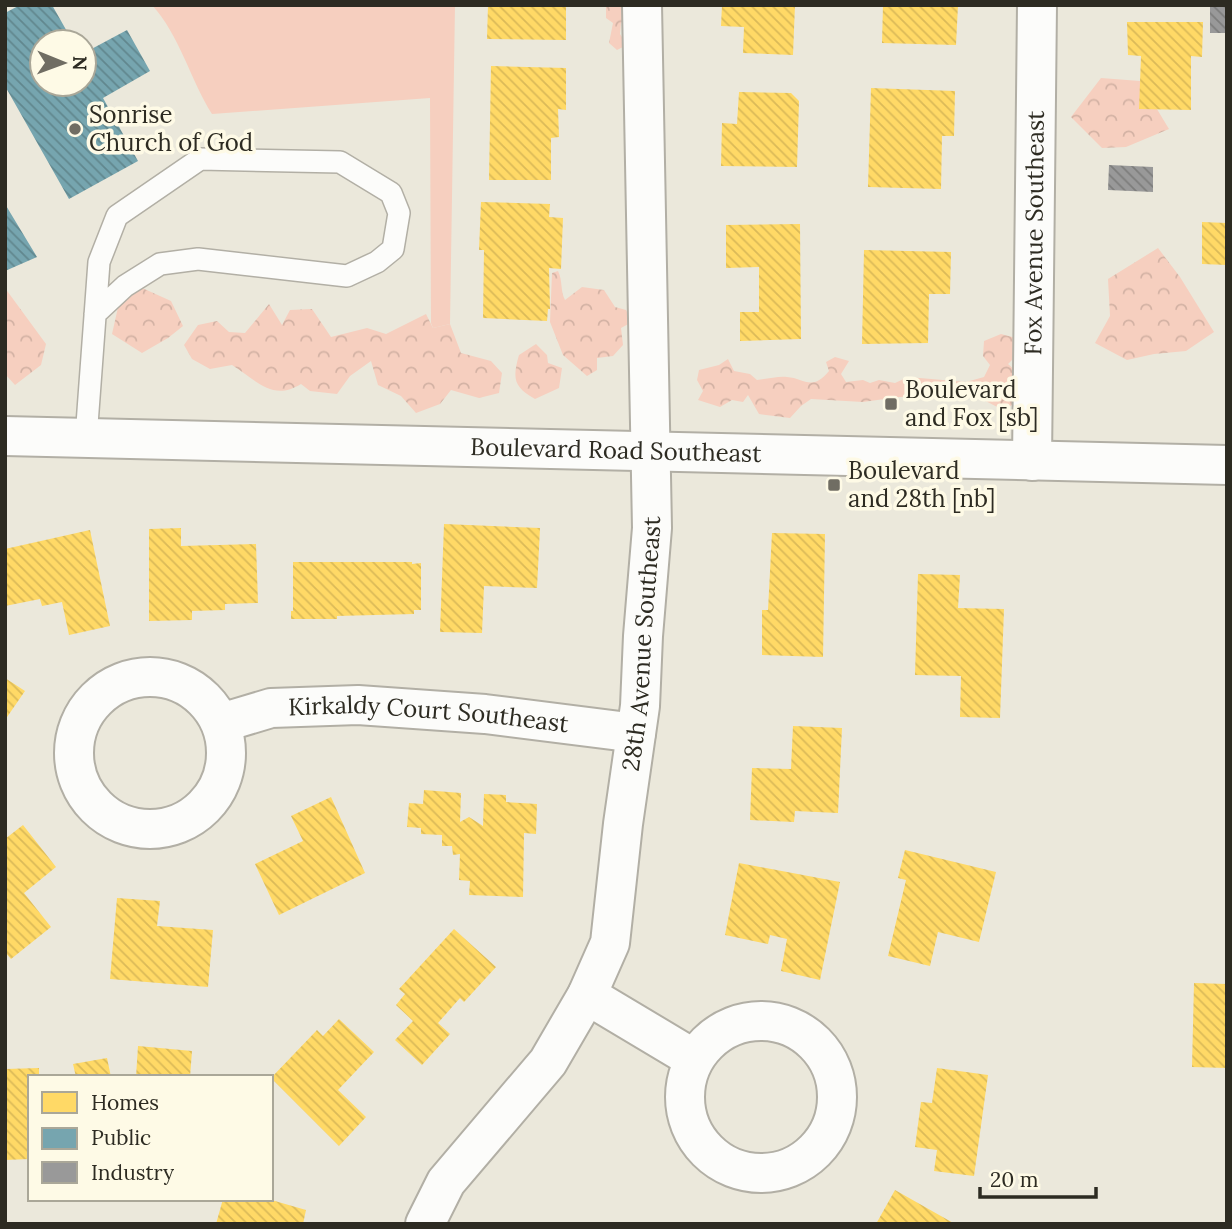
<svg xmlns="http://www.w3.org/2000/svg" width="1232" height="1229" font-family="Lora,serif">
<defs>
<pattern id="forest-crowns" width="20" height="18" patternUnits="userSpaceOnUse" patternTransform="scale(1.75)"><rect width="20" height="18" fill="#f6cfbf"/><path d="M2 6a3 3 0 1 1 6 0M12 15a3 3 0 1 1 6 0" fill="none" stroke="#d3b2a4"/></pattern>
<pattern id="homes-back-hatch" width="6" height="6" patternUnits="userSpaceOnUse" patternTransform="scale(1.75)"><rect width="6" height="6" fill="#ffd966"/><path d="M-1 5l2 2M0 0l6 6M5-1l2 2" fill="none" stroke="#dbba58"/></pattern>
<pattern id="public-back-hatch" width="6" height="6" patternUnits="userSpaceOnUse" patternTransform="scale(1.75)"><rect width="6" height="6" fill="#76a5af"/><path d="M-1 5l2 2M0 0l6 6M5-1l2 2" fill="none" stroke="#61878e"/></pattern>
<pattern id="industry-back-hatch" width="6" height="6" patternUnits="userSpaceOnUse" patternTransform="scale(1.75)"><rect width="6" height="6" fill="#999"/><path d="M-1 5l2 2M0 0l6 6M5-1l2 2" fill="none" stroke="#7d7d7c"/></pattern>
</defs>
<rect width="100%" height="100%" fill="#ebe8db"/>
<path fill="#f6cfbf" d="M152 5H455L450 324 433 328 431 323 430 98 212 114C191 81 179 34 152 5Z"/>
<path fill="url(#forest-crowns)" d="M606 5H632V16L621 23 620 34 627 45 617 50 609 43 613 23 606 18Z
M1101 78 1140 81 1169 129 1126 147 1102 148 1071 117Z
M1158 248 1180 277 1214 332 1186 351 1154 354 1127 360 1095 343 1110 316 1108 279Z
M558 271C563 281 560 291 565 300L582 287 604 290 615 307 626 310 632 322 621 328 623 345 613 356 597 358V370L587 376 563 355 550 322 552 273Z
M140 287 171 301 183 326 168 338 142 353 112 334 119 303Z
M5 288 46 344 41 365 15 385 5 374Z
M269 304 282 325 290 310 312 309 331 337 367 328 386 334 426 314 433 328 450 324 461 353 491 361 502 373 499 393 479 398 451 390 440 404 416 413 401 396 378 385 371 361 350 376 337 394 310 391 301 384C272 402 256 380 232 365L210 369 192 359 184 345 198 325 217 321 229 332 245 333Z
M1001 334 1016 338 1019 353 1008 364 1019 374 1014 404 1003 410 976 396 899 397 863 402 811 399 801 406 790 418 759 414 748 395 743 402 732 400 720 407 698 400 703 391 697 380 699 370 719 365 728 359 734 371 750 374 757 380C767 379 778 376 787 377 804 378 812 392 829 371L826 362 835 357 849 361 841 374 846 382 863 380 870 383 879 380 895 383 908 377 966 382 984 377 990 365 983 356 984 341Z
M536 344 547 355 548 363 562 368 559 388 535 399C514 387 512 379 519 355Z"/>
<path fill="url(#homes-back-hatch)" d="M488 5H566V40L487 39Z
M722 5H795L793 55 743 53 744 27 721 26Z
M883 5H958L956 45 882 43Z
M1127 22H1203L1202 57 1191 56V110L1139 109 1141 56 1128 55Z
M491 66 566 68V110L558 109 559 137 551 138V180H489Z
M871 88 955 91 954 136H942L941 189 868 187Z
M739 92 791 93 799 101 797 167 721 166 722 123 737 124Z
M481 202 550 204 549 217 563 218 561 269 549 268 550 309H548L547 321 483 318 484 250H479Z
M1202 222 1227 223V265L1202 264Z
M800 224 801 339 740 341V312H759V267L726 268V225Z
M864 250 951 252 950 294H929L928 343 862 344Z
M444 524 540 528 537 588 484 586 482 633 440 632Z
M181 528V546L256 544 258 603 225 604V610L192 611V620L149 621V529Z
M90 530 110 626 69 635 62 602 42 606 40 599 5 606V549Z
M772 533 825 534 823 657 762 655V610H768Z
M293 562H412V564L421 563V610H414V614L337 616V619H291V611H293Z
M918 574 960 575 958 608 1004 609 1000 718 960 717 961 676 915 675Z
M5 678 25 691 5 720Z
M793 726 842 728 838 813 795 811 794 822 750 820 752 768 791 769Z
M424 790 461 793 460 822 469 817 483 826 484 794 506 795V802L537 804 536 834 524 833 523 897 469 895 470 881 459 880 460 854 453 855 452 846H442V835L421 834V828L407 827 409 803 423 804Z
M331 797 365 873 279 915 255 864 303 841 291 816Z
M23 825 56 867 24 893 51 927 11 959 5 952V839Z
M905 850 996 872 979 942 938 932 930 966 888 956 906 880 898 878Z
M739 863 840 882 820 980 781 971 787 939 770 935 768 944 725 935Z
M117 898 160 901 157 926 213 930 208 987 110 979Z
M454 929 496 967 464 1002 460 998 438 1023 450 1034 422 1065 395 1040 413 1021 396 1005 405 994 399 989Z
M1194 983 1227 984V1068L1192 1067Z
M339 1019 374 1052 338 1090 366 1117 339 1146 271 1078 317 1030 323 1036Z
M138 1046 192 1051 190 1077H136Z
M107 1058 111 1077H76L73 1064Z
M39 1068V1077H30V1159L5 1160V1069Z
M937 1068 988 1075 974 1176 934 1171 937 1150 915 1147 921 1102 932 1103Z
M895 1190 955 1224H876Z
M223 1199H268L306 1210 303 1224H216Z"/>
<path fill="url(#public-back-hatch)" d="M20 5H52L73 42H42V84H84V53L127 30 150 71 103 98 138 161 69 199 5 86V13Z
M5 204 37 257 5 271Z"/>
<path fill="url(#industry-back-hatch)" d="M1210 5H1227V33H1210Z
M1109 165 1153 167V192L1108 190Z"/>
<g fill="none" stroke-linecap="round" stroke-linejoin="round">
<g stroke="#b2afa5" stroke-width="24">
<path id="lane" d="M86 438 99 262 117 216 200 159 340 162 391 193 399 213 393 249 377 262 347 276 198 259 160 264 125 286 95 314"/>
</g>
<g stroke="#b2afa5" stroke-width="42">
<g id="street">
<path id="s1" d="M1032 461 1037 5"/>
<circle cx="150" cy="753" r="76"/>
<path id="s2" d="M221 723 271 708 358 705 485 714 636 733"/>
<path d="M587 995 694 1059"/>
<circle cx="761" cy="1097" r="76"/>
<path id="s3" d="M425 1224 446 1182 548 1062 587 995 610 943 623 824 640 706 643 636 652 528 642 5"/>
</g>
</g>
<g stroke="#b2afa5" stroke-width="42">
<g id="secondary">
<path id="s4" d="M5 436 1227 465"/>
</g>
</g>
<use href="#lane" stroke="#fcfcfa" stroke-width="21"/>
<use href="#street" stroke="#fcfcfa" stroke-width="38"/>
<use href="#secondary" stroke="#fcfcfa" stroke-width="38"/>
</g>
<g fill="#706d63" stroke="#fefae6" stroke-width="2.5">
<circle cx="75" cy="129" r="7"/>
<rect x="884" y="397" width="14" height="14" rx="3.5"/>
<rect x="827" y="478" width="14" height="14" rx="3.5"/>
</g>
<g text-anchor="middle" stroke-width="7" stroke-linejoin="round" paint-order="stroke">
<g font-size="24" fill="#2d2b22" stroke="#fefae6" text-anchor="start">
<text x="89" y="123">Sonrise<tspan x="89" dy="28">Church of God</tspan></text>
<text x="905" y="398">Boulevard<tspan x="905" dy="28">and Fox [sb]</tspan></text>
<text x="848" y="479">Boulevard<tspan x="848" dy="28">and 28th [nb]</tspan></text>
</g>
<g font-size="24" fill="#2d2b22" stroke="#fefae6">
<text dy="8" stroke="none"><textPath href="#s1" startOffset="228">Fox Avenue Southeast</textPath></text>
<text dy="8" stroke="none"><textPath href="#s4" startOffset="611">Boulevard Road Southeast</textPath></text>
<text dy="8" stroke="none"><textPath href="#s3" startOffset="640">28th Avenue Southeast</textPath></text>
<text dy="8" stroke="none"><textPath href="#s2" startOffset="210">Kirkaldy Court Southeast</textPath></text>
</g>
</g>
<rect width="1232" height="1229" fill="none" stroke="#2d2b22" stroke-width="14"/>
<rect x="28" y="1075" width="245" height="126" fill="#fefae6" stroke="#aaa798" stroke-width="2"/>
<rect x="42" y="1092" width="35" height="21" fill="#ffd966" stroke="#aaa798" stroke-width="2"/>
<text x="91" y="1110" font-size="21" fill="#2d2b22">Homes</text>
<rect x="42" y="1128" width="35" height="21" fill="#76a5af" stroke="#aaa798" stroke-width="2"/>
<text x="91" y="1145" font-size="21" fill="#2d2b22">Public</text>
<rect x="42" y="1162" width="35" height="21" fill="#999999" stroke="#aaa798" stroke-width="2"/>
<text x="91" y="1180" font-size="21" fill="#2d2b22">Industry</text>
<g transform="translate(63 63) rotate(91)"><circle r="33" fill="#fefae6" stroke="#aaa798" stroke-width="2"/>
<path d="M0-5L12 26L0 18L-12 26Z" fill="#706d63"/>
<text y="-10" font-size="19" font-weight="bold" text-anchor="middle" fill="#2d2b22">N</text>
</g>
<path d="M980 1187v10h116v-10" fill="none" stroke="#2d2b22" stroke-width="3.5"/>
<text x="990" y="1187" font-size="21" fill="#2d2b22" stroke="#fefae6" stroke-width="5" paint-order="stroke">20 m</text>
</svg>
